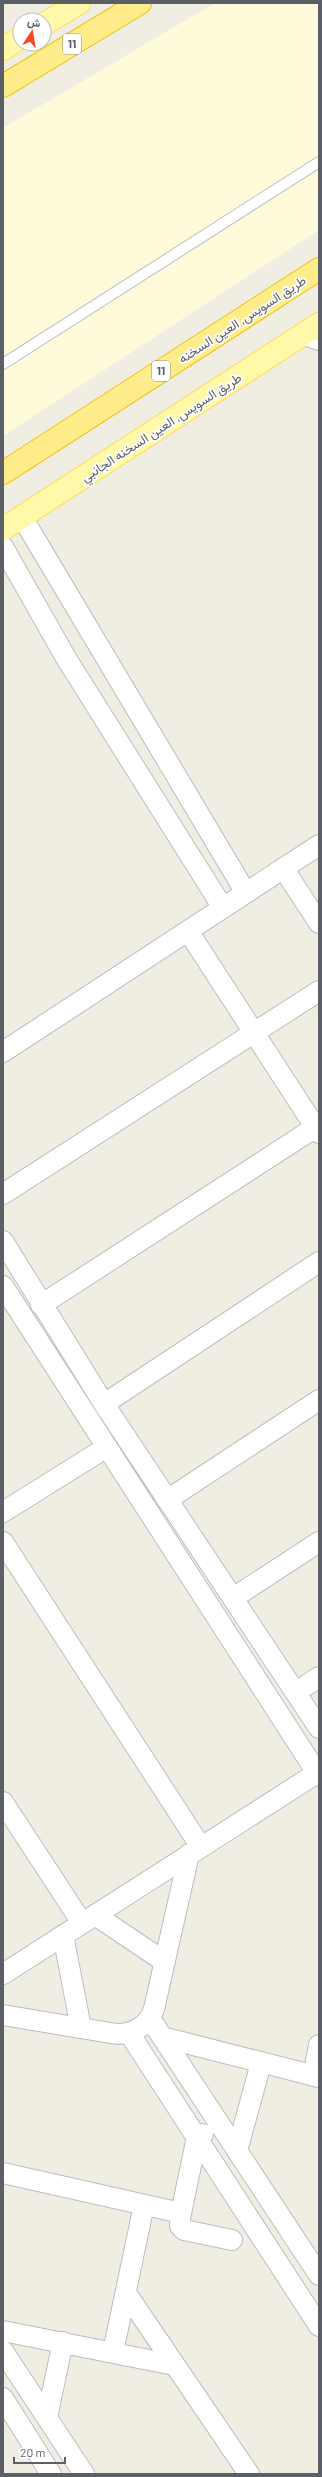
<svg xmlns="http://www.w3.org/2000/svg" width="322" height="2477" font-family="Barlow,Vazirmatn,sans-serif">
<rect width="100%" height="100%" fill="#f0eee3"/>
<path fill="#fffad9" d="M215 3H319V230L3 436V128Z"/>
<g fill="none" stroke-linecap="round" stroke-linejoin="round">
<g stroke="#bbbdc4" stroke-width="12">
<path id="lane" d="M299 339 319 345
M3 364 319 162"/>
</g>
<g stroke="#bbbdc4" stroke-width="22">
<path id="street" d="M22 517 246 893
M3 547 66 658 223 908
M283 868 319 923
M188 931 319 1133
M3 1052 319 845
M3 1194 319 991
M3 1241 104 1404 319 1728
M3 1286 319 1776
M41 1305 319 1125
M104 1404 319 1262
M167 1500 319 1400
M3 1512 107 1447
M3 1542 201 1847
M233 1598 319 1542
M296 1692 319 1677
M3 1802 82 1923
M95 1915 165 1962
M63 1935 81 2028
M3 1974 317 1773
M3 2015 117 2034C134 2034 149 2025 154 2009L189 1854
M151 2020 319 2275
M129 2033 319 2326
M162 2037 319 2077
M313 2076 319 2045
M203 2134 197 2137 180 2218V2226L184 2230 232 2240
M237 2151 261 2063
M3 2173 181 2213
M126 2293 249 2474
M3 2331 174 2365
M3 2351 84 2474
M113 2352 144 2205
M3 2398 51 2474
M47 2417 63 2342"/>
</g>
<g stroke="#ffde4d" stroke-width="24">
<path id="primary" d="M44 24 79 3
M3 49 20 38
M3 529 319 324"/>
</g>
<g stroke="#f3be00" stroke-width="24">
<path id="highway" d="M3 86 140 3
M3 473 319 269"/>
</g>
<use href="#lane" stroke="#fff" stroke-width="10"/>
<use href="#street" stroke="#fff" stroke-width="20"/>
<use href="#primary" stroke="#fff9a9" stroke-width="22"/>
<use href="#highway" stroke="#ffed8b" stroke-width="22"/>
</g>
<g text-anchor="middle" stroke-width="3.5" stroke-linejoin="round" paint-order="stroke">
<g fill="#fff" stroke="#8c8f94" stroke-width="1">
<rect x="63" y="34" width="18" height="20" rx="3"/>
<rect x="152" y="361" width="18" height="20" rx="3"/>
</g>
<g font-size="12" font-weight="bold" fill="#5b5f66">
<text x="72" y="48">11</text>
<text x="161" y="375">11</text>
</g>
<g font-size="13" fill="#5b5f66" stroke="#fff">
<text transform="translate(242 319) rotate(-33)" y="5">طريق السويس, العين السخنه</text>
<text transform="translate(161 427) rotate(-33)" y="5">طريق السويس, العين السخنه الجانبي</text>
</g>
</g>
<rect width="322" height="2477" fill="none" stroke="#5b5f66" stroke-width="8"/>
<g transform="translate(32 32) rotate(12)"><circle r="19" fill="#ffffff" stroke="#bdbfc2"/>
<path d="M0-3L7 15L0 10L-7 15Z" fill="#fa451f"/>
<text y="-6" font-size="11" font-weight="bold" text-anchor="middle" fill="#5b5f66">ش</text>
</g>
<path d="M14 2457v6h51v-6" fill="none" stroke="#5b5f66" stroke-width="2"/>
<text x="20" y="2457" font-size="12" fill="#5b5f66" stroke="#ffffff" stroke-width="3" paint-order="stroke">20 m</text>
</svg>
